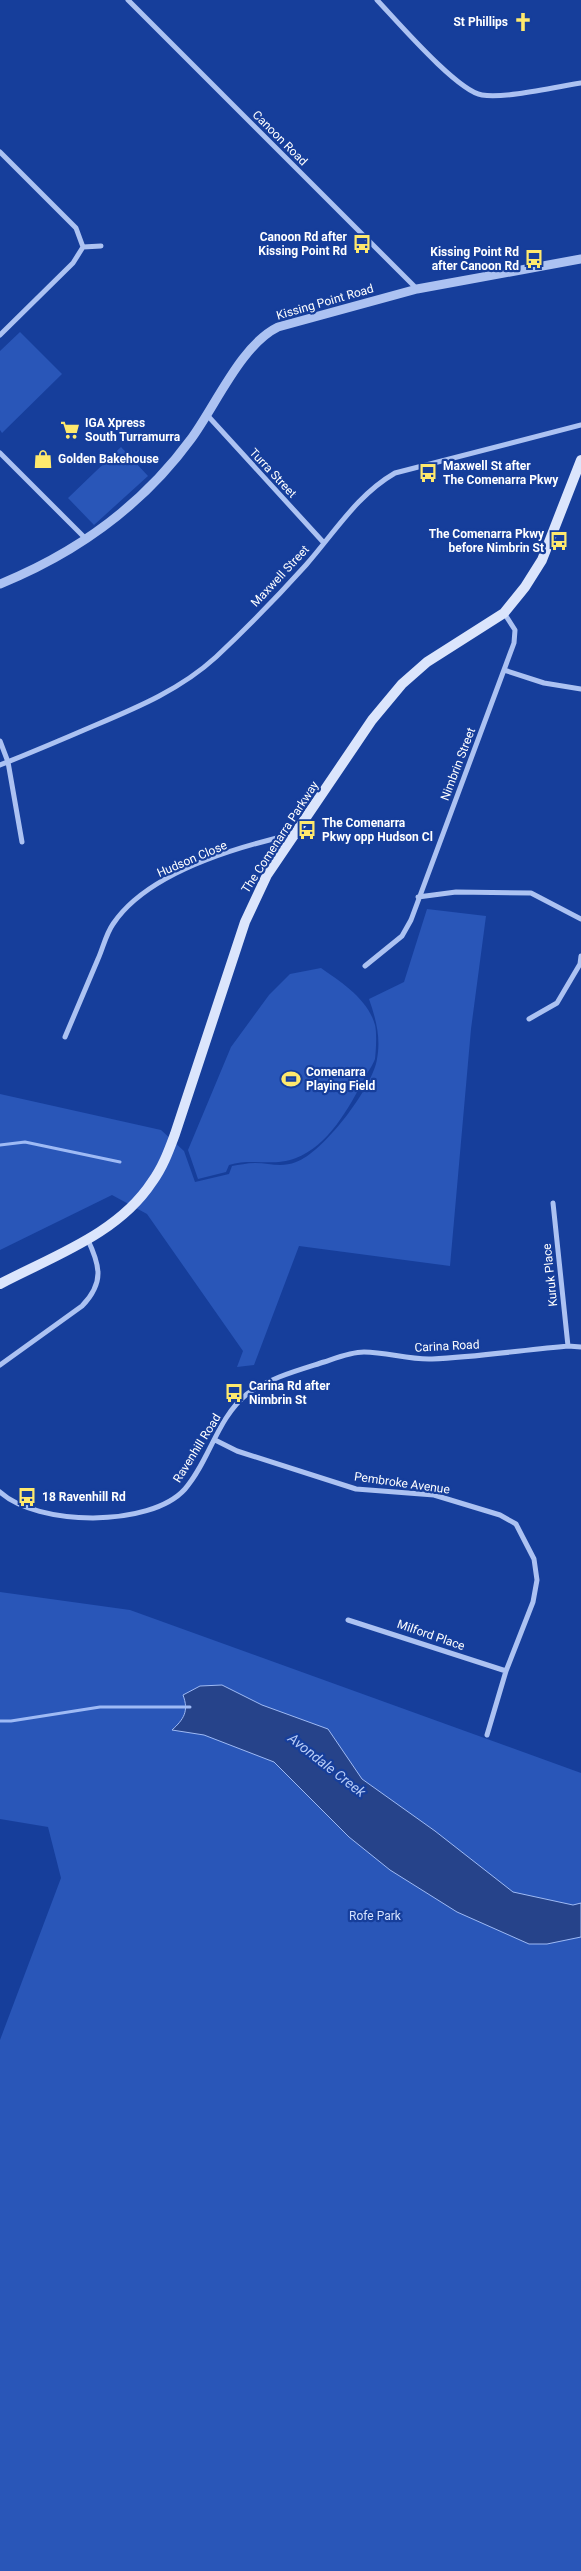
<svg xmlns="http://www.w3.org/2000/svg" width="581" height="2571" font-family="Roboto,sans-serif">
<rect width="100%" height="100%" fill="#163e9b"/>
<path fill="#2956b8" d="M20 332 62 374 2 433 0 430V351Z
M121 447 148 476 94 525 68 498Z
M427 909 486 916 471 1029 450 1266 299 1246 254 1365 237 1367 243 1351 147 1214 112 1195 0 1250V1094L161 1130 184 1151 195 1182 229 1174 232 1166C239 1165 247 1163 255 1163 270 1163 281 1168 296 1162 323 1153 373 1087 377 1059 381 1038 376 1019 369 999L404 982Z
M321 968C341 982 368 999 375 1025 377 1033 376 1051 375 1059 373 1065 367 1073 364 1079 349 1108 328 1146 296 1158 273 1167 252 1158 229 1165L226 1172 198 1179 188 1150 231 1047 269 995 290 974Z
M0 1592 130 1610 581 1773V2571H0V2040L61 1878 48 1827 0 1819Z"/>
<path fill="#26438a" stroke="#9ebaf5" d="M222 1685 262 1705 328 1729 362 1779 435 1831 513 1892 573 1905 581 1903V1937L547 1944H529L457 1912 390 1870 349 1837 274 1762 204 1735 172 1730C184 1719 189 1711 183 1695L200 1686Z"/>
<g fill="none" stroke-linecap="round" stroke-linejoin="round">
<path stroke="#9ebaf5" stroke-width="3" d="M0 1145 25 1142 120 1162
M0 1721H11L100 1707H190"/>
<path stroke="#acc2f2" stroke-width="5" d="M128 0 417 289
M377 0C397 21 457 91 482 95 504 99 556 87 581 83
M0 152 76 228 83 247 73 263 0 335
M83 247 101 246
M208 416 324 543
M0 453 86 539
M504 670 544 683 581 689
M0 741 8 762 22 842
M0 765C30 753 61 740 91 727 136 708 180 690 216 657 247 628 278 596 306 565 335 532 357 495 395 473L581 425
M418 897 456 892 531 893 581 919
M365 966 402 936 411 920 514 643 515 630 504 613
M529 1019 557 1003 580 964 581 956
M65 1037C76 1011 87 985 98 959 103 948 106 934 113 924 147 873 236 847 294 834
M553 1203 568 1346
M0 1365 82 1306C105 1282 100 1265 87 1238
M215 1440 237 1451 356 1489 434 1495 500 1515 516 1524 534 1559 537 1580 533 1602 506 1671 487 1735
M0 1492C37 1526 150 1528 185 1489 210 1460 217 1418 247 1394 269 1378 299 1370 324 1362 336 1358 351 1352 364 1352 387 1352 409 1360 432 1359 477 1357 523 1350 568 1346L581 1347
M348 1620 506 1671"/>
<path stroke="#acc2f2" stroke-width="9" d="M0 584C76 553 142 506 191 439 216 405 241 345 278 327L417 289 581 259"/>
<path stroke="#dbe5fc" stroke-width="10" d="M0 1284C53 1256 118 1234 152 1182 163 1167 169 1150 175 1134L245 922 267 875 372 720 402 684 427 662 504 613 525 587 542 560 581 460"/>
</g>
<defs>
<g id="church-bare" transform="scale(1.5)"><path d="M-1.2-6h2.4v3.5h3.3v2.4h-3.3V6h-2.4V-.1h-3.3v-2.4h3.3Z" fill="#ffe96d" stroke="#163e9b" stroke-width="2.5" paint-order="stroke"/></g>
<g id="bus-bare" transform="scale(1.5)"><path d="M-5-6H5V4H4V6H2V4H-2V6H-4V4H-5ZM-3.5-4V0h7V-4ZM-3.5 1.2v1.5H-2V1.2ZM2 1.2v1.5H3.5V1.2Z" fill="#ffe96d" stroke="#163e9b" stroke-width="2.5" paint-order="stroke"/></g>
<g id="supermarket-bare" transform="scale(1.5)"><path d="M-6-5.5h2.5l.6 2H6L4.5 2H-2.5L-4.4-4H-6ZM-1.5 3.2a1.3 1.3 0 1 0 .1 0ZM3 3.2a1.3 1.3 0 1 0 .1 0Z" fill="#ffe96d" stroke="#163e9b" stroke-width="2.5" paint-order="stroke"/></g>
<g id="shop-bare" transform="scale(1.5)"><path d="M-5-2.5h2.3a2.7 3.5 0 0 1 5.4 0H5L5.5 6h-11ZM-1.5-2.5h3a1.5 2.3 0 0 0-3 0Z" fill="#ffe96d" stroke="#163e9b" stroke-width="2.5" paint-order="stroke"/></g>
<g id="stadium-bare" transform="scale(1.5)"><path d="M0-5a6.5 5 0 1 0 0 10a6.5 5 0 1 0 0-10ZM-3.5-1.8h7v3.6h-7Z" fill="#ffe96d" stroke="#163e9b" stroke-width="2.5" paint-order="stroke"/></g>
</defs>
<g fill-rule="evenodd">
<use href="#church-bare" x="523" y="22"/>
<use href="#bus-bare" x="362" y="244"/>
<use href="#bus-bare" x="534" y="259"/>
<use href="#supermarket-bare" x="70" y="430"/>
<use href="#shop-bare" x="43" y="459"/>
<use href="#bus-bare" x="428" y="473"/>
<use href="#bus-bare" x="559" y="541"/>
<use href="#bus-bare" x="307" y="830"/>
<use href="#stadium-bare" x="291" y="1079"/>
<use href="#bus-bare" x="234" y="1393"/>
<use href="#bus-bare" x="27" y="1497"/>
</g>
<g text-anchor="middle" stroke-width="4.5" stroke-linejoin="round" paint-order="stroke">
<g font-size="12" font-weight="bold" fill="#fff" stroke="#163e9b" text-anchor="start">
<text x="508" y="26" text-anchor="end">St Phillips</text>
<text x="347" y="241" text-anchor="end">Canoon Rd after<tspan x="347" dy="14">Kissing Point Rd</tspan></text>
<text x="519" y="256" text-anchor="end">Kissing Point Rd<tspan x="519" dy="14">after Canoon Rd</tspan></text>
<text x="85" y="427">IGA Xpress<tspan x="85" dy="14">South Turramurra</tspan></text>
<text x="58" y="463">Golden Bakehouse</text>
<text x="443" y="470">Maxwell St after<tspan x="443" dy="14">The Comenarra Pkwy</tspan></text>
<text x="544" y="538" text-anchor="end">The Comenarra Pkwy<tspan x="544" dy="14">before Nimbrin St</tspan></text>
<text x="322" y="827">The Comenarra<tspan x="322" dy="14">Pkwy opp Hudson Cl</tspan></text>
<text x="306" y="1076">Comenarra<tspan x="306" dy="14">Playing Field</tspan></text>
<text x="249" y="1390">Carina Rd after<tspan x="249" dy="14">Nimbrin St</tspan></text>
<text x="42" y="1501">18 Ravenhill Rd</text>
</g>
<g font-size="12" fill="#fff" stroke="#163e9b">
<text transform="translate(280 138) rotate(45)" y="4">Canoon Road</text>
<text transform="translate(325 302) rotate(-16)" y="4">Kissing Point Road</text>
<text transform="translate(273 473) rotate(47)" y="4">Turra Street</text>
<text transform="translate(280 576) rotate(-47)" y="4">Maxwell Street</text>
<text transform="translate(458 764) rotate(-69)" y="4">Nimbrin Street</text>
<text transform="translate(280 837) rotate(-57)" y="4">The Comenarra Parkway</text>
<text transform="translate(192 859) rotate(-23)" y="4">Hudson Close</text>
<text transform="translate(550 1275) rotate(-96)" y="4">Kuruk Place</text>
<text transform="translate(447 1346) rotate(-3)" y="4">Carina Road</text>
<text transform="translate(197 1448) rotate(-58)" y="4">Ravenhill Road</text>
<text transform="translate(402 1483) rotate(8)" y="4">Pembroke Avenue</text>
<text transform="translate(431 1635) rotate(19)" y="4">Milford Place</text>
</g>
<g font-size="12" fill="#d3e0fd" stroke="#163e9b">
<text x="375" y="1920">Rofe Park</text>
</g>
<g font-size="14" font-style="italic" fill="#b8cdf9" stroke="#163e9b">
<text transform="translate(327 1765) rotate(38)" y="5">Avondale Creek</text>
</g>
</g>
</svg>
